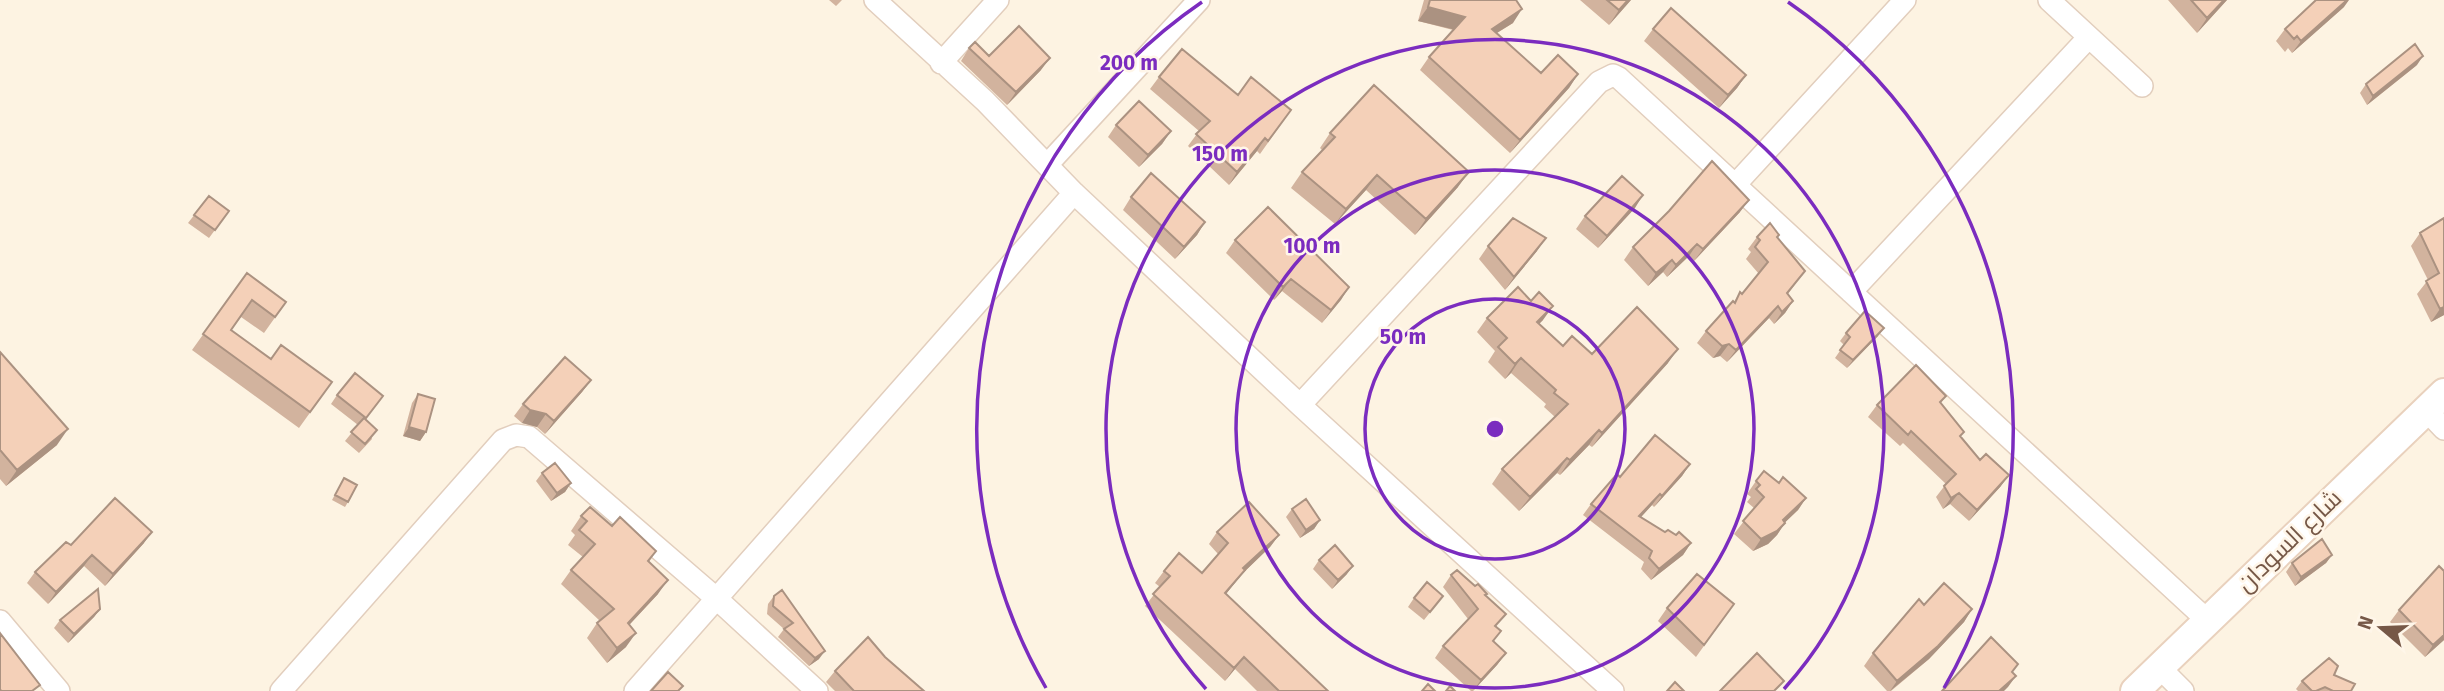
<svg xmlns="http://www.w3.org/2000/svg" width="2444" height="691" font-family="'Fira Sans',Cairo,sans-serif">
<rect width="100%" height="100%" fill="#fdf3e2"/>
<g fill="none" stroke-linecap="round" stroke-linejoin="round">
<g stroke="#e2cebd" stroke-width="24">
<path id="street" d="M875 0 985 101 1074 193 1300 405 1613 691
M2089 37 2142 86
M941 63 998 0
M1047 165 1199 0
M1735 185 1905 0
M1851 292 2089 37 2049 0
M1300 405 1599 82 1613 75 1619 78 2207 620
M2426 410 2444 429
M0 621 59 691
M2159 667 2183 691
M281 691 503 440 516 435 529 437 717 599 817 691
M635 691 1074 193"/>
</g>
<g stroke="#e9d1bd" stroke-width="32">
<path id="secondary" d="M2135 691 2444 393"/>
</g>
<use href="#street" stroke="#fff" stroke-width="21"/>
<use href="#secondary" stroke="#fff" stroke-width="28"/>
</g>
<path fill="#d2b39e" d="M829 0H842L836 6Z
M1424 0H1516L1513 23 1497 33 1541 73 1578 74 1569 88 1510 153 1420 70 1429 57 1453 30 1418 21Z
M1580 0H1631L1609 25Z
M2168 0H2227L2197 33Z
M2344 7 2292 53 2288 48 2285 52 2276 41 2285 29Z
M1653 29 1746 75 1737 88 1719 108 1644 41Z
M969 48 989 56 1041 70 1007 105 961 61Z
M2417 65 2367 105 2360 93 2366 84Z
M1159 77 1238 95 1291 110 1260 154 1257 151 1229 185 1188 146 1199 131 1150 89Z
M1116 125 1171 131 1162 144 1139 167 1108 137Z
M1330 133 1458 187 1415 235 1366 190 1335 224 1291 188 1302 172 1322 150 1320 148Z
M209 196 229 211 209 238 188 223Z
M1131 197 1205 222 1197 235 1175 259 1123 210Z
M1635 208 1598 248 1576 229 1585 216Z
M1669 211 1740 212 1694 261 1689 256 1667 277 1663 272 1648 286 1624 260 1633 247Z
M2444 218V315L2431 322 2417 294 2428 280 2411 246 2420 233Z
M1779 235 1777 238 1796 283 1788 294 1793 301 1785 313 1774 324 1769 318 1727 362 1720 356 1713 358 1697 343 1706 331 1734 302 1740 292 1742 294 1759 274 1746 259 1751 252 1748 249 1757 237Z
M1235 240 1349 287 1322 323 1282 291 1274 300 1226 253Z
M1488 246 1537 251 1505 290 1479 259Z
M247 273 286 302 264 333 241 317 231 330 271 359 332 382 299 428 192 350Z
M1487 318 1543 320 1539 324 1563 346 1592 354 1668 363 1592 447 1589 445 1560 475 1557 473 1519 511 1492 484 1502 469 1555 417 1544 407 1546 404 1511 373 1505 379 1488 362 1495 351 1477 332Z
M1846 333 1878 336 1847 368 1835 358 1844 345 1840 341Z
M0 352 57 445 6 486 0 479Z
M591 380 582 392 545 434 537 427 522 423 514 416 523 404Z
M418 394 426 432 420 441 403 436 412 403Z
M337 395 377 404 365 419 372 439 359 453 345 441 358 425 331 404Z
M1946 396 1941 403 1961 437 2001 486 1969 521 1950 504 1943 509 1936 497 1946 484 1903 443 1900 446 1868 417 1877 405Z
M1690 464 1682 476 1654 507 1652 505 1641 517 1665 532 1676 535 1691 543 1683 555 1651 580 1641 569 1644 562 1583 515 1591 504 1620 477Z
M542 473 571 483 565 492 551 501 536 481Z
M344 478 348 502 345 507 332 500Z
M1756 481 1779 483 1806 498 1798 510 1785 522 1777 535 1768 544 1753 551 1734 534 1754 508 1747 502 1751 497 1747 494Z
M1292 509 1320 520 1314 529 1300 538 1286 517Z
M581 516 612 526 656 551 649 562 658 594 629 625 626 647 607 663 587 638 597 623 600 621 561 584 571 570 583 557 568 545 575 535 571 531Z
M1217 532 1279 535 1270 547 1242 574 1226 594 1328 691H1257L1235 669 1225 681 1145 606 1160 587 1155 583 1164 571 1202 573 1218 554 1209 544Z
M144 543 105 586 84 566 48 604 27 583 35 572 71 545Z
M2332 555 2326 563 2295 586 2286 572 2292 563Z
M1319 560 1347 574 1332 589 1313 569Z
M2444 571V640L2425 657 2390 622 2399 610Z
M1451 575 1485 596 1497 627 1494 642 1506 653 1497 665 1473 691H1471L1435 658 1443 646 1468 619 1443 587Z
M774 596 819 659 809 666 778 637 784 629 767 614 768 604Z
M1443 596 1424 620 1408 607 1414 598Z
M1734 604 1696 657 1658 621 1667 608Z
M1924 605 1972 609 1964 622 1929 659 1891 691H1887L1864 666 1873 653Z
M100 609 94 617 68 643 54 628 60 620Z
M885 657 924 691H835L826 682 835 671Z
M2334 675 2351 691H2298L2296 689 2302 681Z"/>
<path fill="#ab9281" d="M1628 0H1631L1609 25 1619 10Z
M2224 0H2227L2197 33 2207 18Z
M2347 0H2349L2344 7 2292 53 2301 41Z
M1428 7 1465 17 1456 30 1418 21Z
M1522 9 1513 23 1482 42 1492 29Z
M2423 56 2417 65 2367 105 2373 96Z
M1050 58 1041 70 1007 105 1016 92Z
M1578 74 1569 88 1510 153 1520 140Z
M1746 75 1737 88 1719 108 1728 95Z
M1171 131 1162 144 1139 167 1148 155Z
M1265 138 1257 151 1229 185 1237 172Z
M1469 172 1458 187 1415 235 1426 219Z
M1377 175 1366 190 1335 224 1346 209Z
M1643 195 1635 208 1598 248 1607 236Z
M1749 200 1740 212 1694 261 1703 249Z
M1205 222 1197 235 1175 259 1184 247Z
M1546 238 1537 251 1505 290 1514 277Z
M1697 244 1689 256 1667 277 1676 265Z
M1672 260 1663 272 1648 286 1656 273Z
M1291 279 1282 291 1274 300 1283 287Z
M1349 287 1341 300 1322 323 1331 310Z
M1793 301 1785 313 1774 324 1782 312Z
M1553 306 1543 320 1527 336 1537 322Z
M1778 306 1769 318 1727 362 1736 350Z
M2444 307V315L2431 322 2440 309Z
M1884 328 1878 336 1847 368 1853 360Z
M1729 344 1720 356 1713 358 1722 346Z
M1678 349 1668 363 1592 447 1602 433Z
M1521 358 1511 373 1505 379 1515 364Z
M591 380 582 392 545 434 554 421Z
M530 410 546 414 537 427 522 423Z
M409 427 426 432 420 441 403 436Z
M68 429 57 445 6 486 17 470Z
M1599 430 1589 445 1560 475 1570 460Z
M1567 458 1557 473 1519 511 1530 497Z
M1690 464 1682 476 1654 507 1662 496Z
M2009 475 2001 486 1969 521 1977 510Z
M571 483 565 492 551 501 557 493Z
M1959 493 1950 504 1943 509 1951 498Z
M1660 494 1652 505 1631 528 1639 516Z
M1806 498 1798 510 1775 532 1783 520Z
M1320 520 1314 529 1300 538 1306 530Z
M1785 523 1777 535 1768 544 1753 551 1761 539Z
M152 532 144 543 105 586 113 574Z
M1279 535 1270 547 1242 574 1217 605 1243 568Z
M1691 543 1683 555 1651 580 1659 569Z
M92 555 84 566 48 604 56 592Z
M2332 555 2326 563 2295 586 2301 577Z
M1353 566 1347 574 1332 589 1338 580Z
M668 580 658 594 618 637 628 623Z
M100 609 94 617 68 643 74 634Z
M1972 609 1964 622 1929 659 1890 691 1897 681Z
M636 633 626 647 607 663 617 648Z
M2444 635V640L2425 657 2433 645Z
M825 651 819 659 809 666 815 658Z
M1506 653 1497 665 1473 691 1481 680Z
M1244 657 1235 669 1225 681 1234 668Z
M2016 676 2008 687 2004 691H1999Z"/>
<path fill="#f4d0b8" stroke="#ab9281" stroke-width="2" d="M1430 0H1516L1522 9 1492 29 1541 73 1558 55 1578 74 1520 140 1429 57 1465 17 1428 7Z
M1607 0H1628L1619 10Z
M2191 0H2224L2207 18Z
M2316 0H2347L2301 41 2297 36 2294 39 2285 29Z
M1671 8 1746 75 1728 95 1653 29Z
M1019 26 1050 58 1016 92 969 48 975 42 989 56Z
M2415 44 2423 56 2373 96 2366 84Z
M1182 49 1238 95 1251 77 1291 110 1268 141 1265 138 1237 172 1196 134 1210 121 1159 77Z
M1374 85 1469 172 1426 219 1377 175 1346 209 1302 172 1335 137 1330 133Z
M1139 101 1171 131 1148 155 1116 125Z
M1712 161 1749 200 1703 249 1697 244 1676 265 1672 260 1656 273 1633 247 1669 211Z
M1151 173 1205 222 1184 247 1131 197Z
M1622 176 1643 195 1607 236 1585 216Z
M209 196 229 211 215 230 194 215Z
M1268 207 1349 287 1331 310 1291 279 1283 287 1235 240Z
M1513 218 1546 238 1514 277 1488 246Z
M2444 218V307L2440 309 2426 281 2439 273 2420 233Z
M1770 223 1779 235 1777 237 1805 271 1787 293 1793 301 1782 312 1778 306 1736 350 1729 344 1722 346 1706 331 1733 301 1735 303 1740 292 1742 294 1768 262 1755 247 1760 240 1757 237Z
M247 273 286 302 275 317 252 300 231 330 271 359 281 345 332 382 310 412 203 334Z
M1518 287 1531 301 1539 292 1553 306 1537 322 1563 346 1572 336 1592 354 1637 307 1678 349 1602 433 1599 430 1570 460 1567 458 1530 497 1502 469 1568 404 1554 393 1556 390 1521 358 1515 364 1498 347 1507 338 1487 318Z
M1865 311 1884 328 1853 360 1840 350 1850 337 1846 333Z
M0 352 68 429 17 470 0 450Z
M565 357 591 380 554 421 546 414 530 410 523 404Z
M1916 365 1946 396 1940 402 1964 432 1960 436 1980 460 1986 454 2009 475 1977 510 1959 493 1951 498 1944 486 1956 474 1911 431 1908 435 1877 405Z
M355 373 383 396 366 418 337 395Z
M418 394 435 399 426 432 409 427Z
M364 418 377 430 365 444 351 432Z
M1655 435 1690 464 1662 496 1660 494 1639 516 1665 532 1668 530 1676 535 1679 532 1691 543 1659 569 1649 558 1652 551 1591 504 1617 474 1620 477Z
M555 463 571 483 557 493 542 473Z
M1764 471 1779 483 1783 477 1806 498 1783 520 1785 523 1777 531 1761 539 1743 521 1764 497 1756 489 1760 485 1756 481Z
M344 478 357 485 348 502 335 495Z
M115 498 152 532 113 574 92 555 56 592 35 572 66 542 71 545Z
M1306 499 1320 520 1306 530 1292 509Z
M1249 502 1279 535 1243 568 1245 570 1225 593 1328 691H1279L1244 657 1234 668 1153 594 1170 576 1164 571 1179 553 1202 573 1228 543 1217 532Z
M590 507 612 526 620 517 656 551 648 561 668 580 628 623 636 633 617 648 597 623 614 609 571 570 595 544 579 530 587 521 581 516Z
M2322 539 2332 555 2301 577 2292 563Z
M1335 545 1353 566 1338 580 1319 560Z
M2439 566 2444 571V635L2433 645 2399 610Z
M1457 570 1475 586 1478 584 1487 594 1485 595 1506 614 1495 626 1501 631 1493 641 1506 653 1481 680 1443 646 1478 609 1451 575Z
M1697 574 1734 604 1704 645 1667 608Z
M1427 582 1443 596 1430 612 1414 598Z
M1944 583 1972 609 1938 646 1897 681 1873 653 1919 599 1924 605Z
M98 589 100 609 74 634 60 620Z
M782 590 825 651 815 658 784 629 793 623 773 606 774 596Z
M0 633 40 685 32 691H1L0 689Z
M868 637 885 657 924 691H854L835 671Z
M1991 637 2018 664 2012 672 2016 676 1999 691H1942Z
M1757 653 1784 681 1774 691H1720Z
M2329 658 2338 666 2334 675 2355 684 2351 691H2333L2325 687 2316 691H2312L2302 681Z
M668 672 683 686 678 691H651Z
M1675 682 1684 691H1667Z
M1428 684 1435 691H1422Z
M1450 686 1455 691H1446Z"/>
<g fill="none" stroke="#7b2cbf" stroke-width="3.5">
<circle cx="1495" cy="429" r="130"/>
<circle cx="1495" cy="429" r="259"/>
<path d="M1206 689A389 389 0 1 1 1784 689"/>
<path d="M1046 688A518 518 0 0 1 1202 2M1788 2A518 518 0 0 1 1944 688"/>
</g>
<g text-anchor="middle" stroke-width="5" stroke-linejoin="round" paint-order="stroke">
<g font-size="24" fill="#765847" stroke="#fff6e9">
<text transform="translate(2289 541) rotate(-44)" y="8">شارع السودان</text>
</g>
</g>
<circle cx="1495" cy="429" r="10" fill="#7b2cbf" stroke="#fff6e9" stroke-width="3.5"/>
<g font-size="21" text-anchor="middle" font-weight="bold" fill="#7b2cbf" stroke="#fff6e9" stroke-width="5" stroke-linejoin="round" paint-order="stroke">
<text x="1129" y="70">200 m</text>
<text x="1220" y="161">150 m</text>
<text x="1312" y="253">100 m</text>
<text x="1403" y="344">50 m</text>
</g>
<g transform="translate(2381 628) rotate(289)" stroke="#fff6e9" stroke-width="5" paint-order="stroke">
<path d="M0-5L12 26L0 18L-12 26Z" fill="#765847"/>
<text y="-10" font-size="19" font-weight="bold" text-anchor="middle" fill="#765847">N</text>
</g>
</svg>
